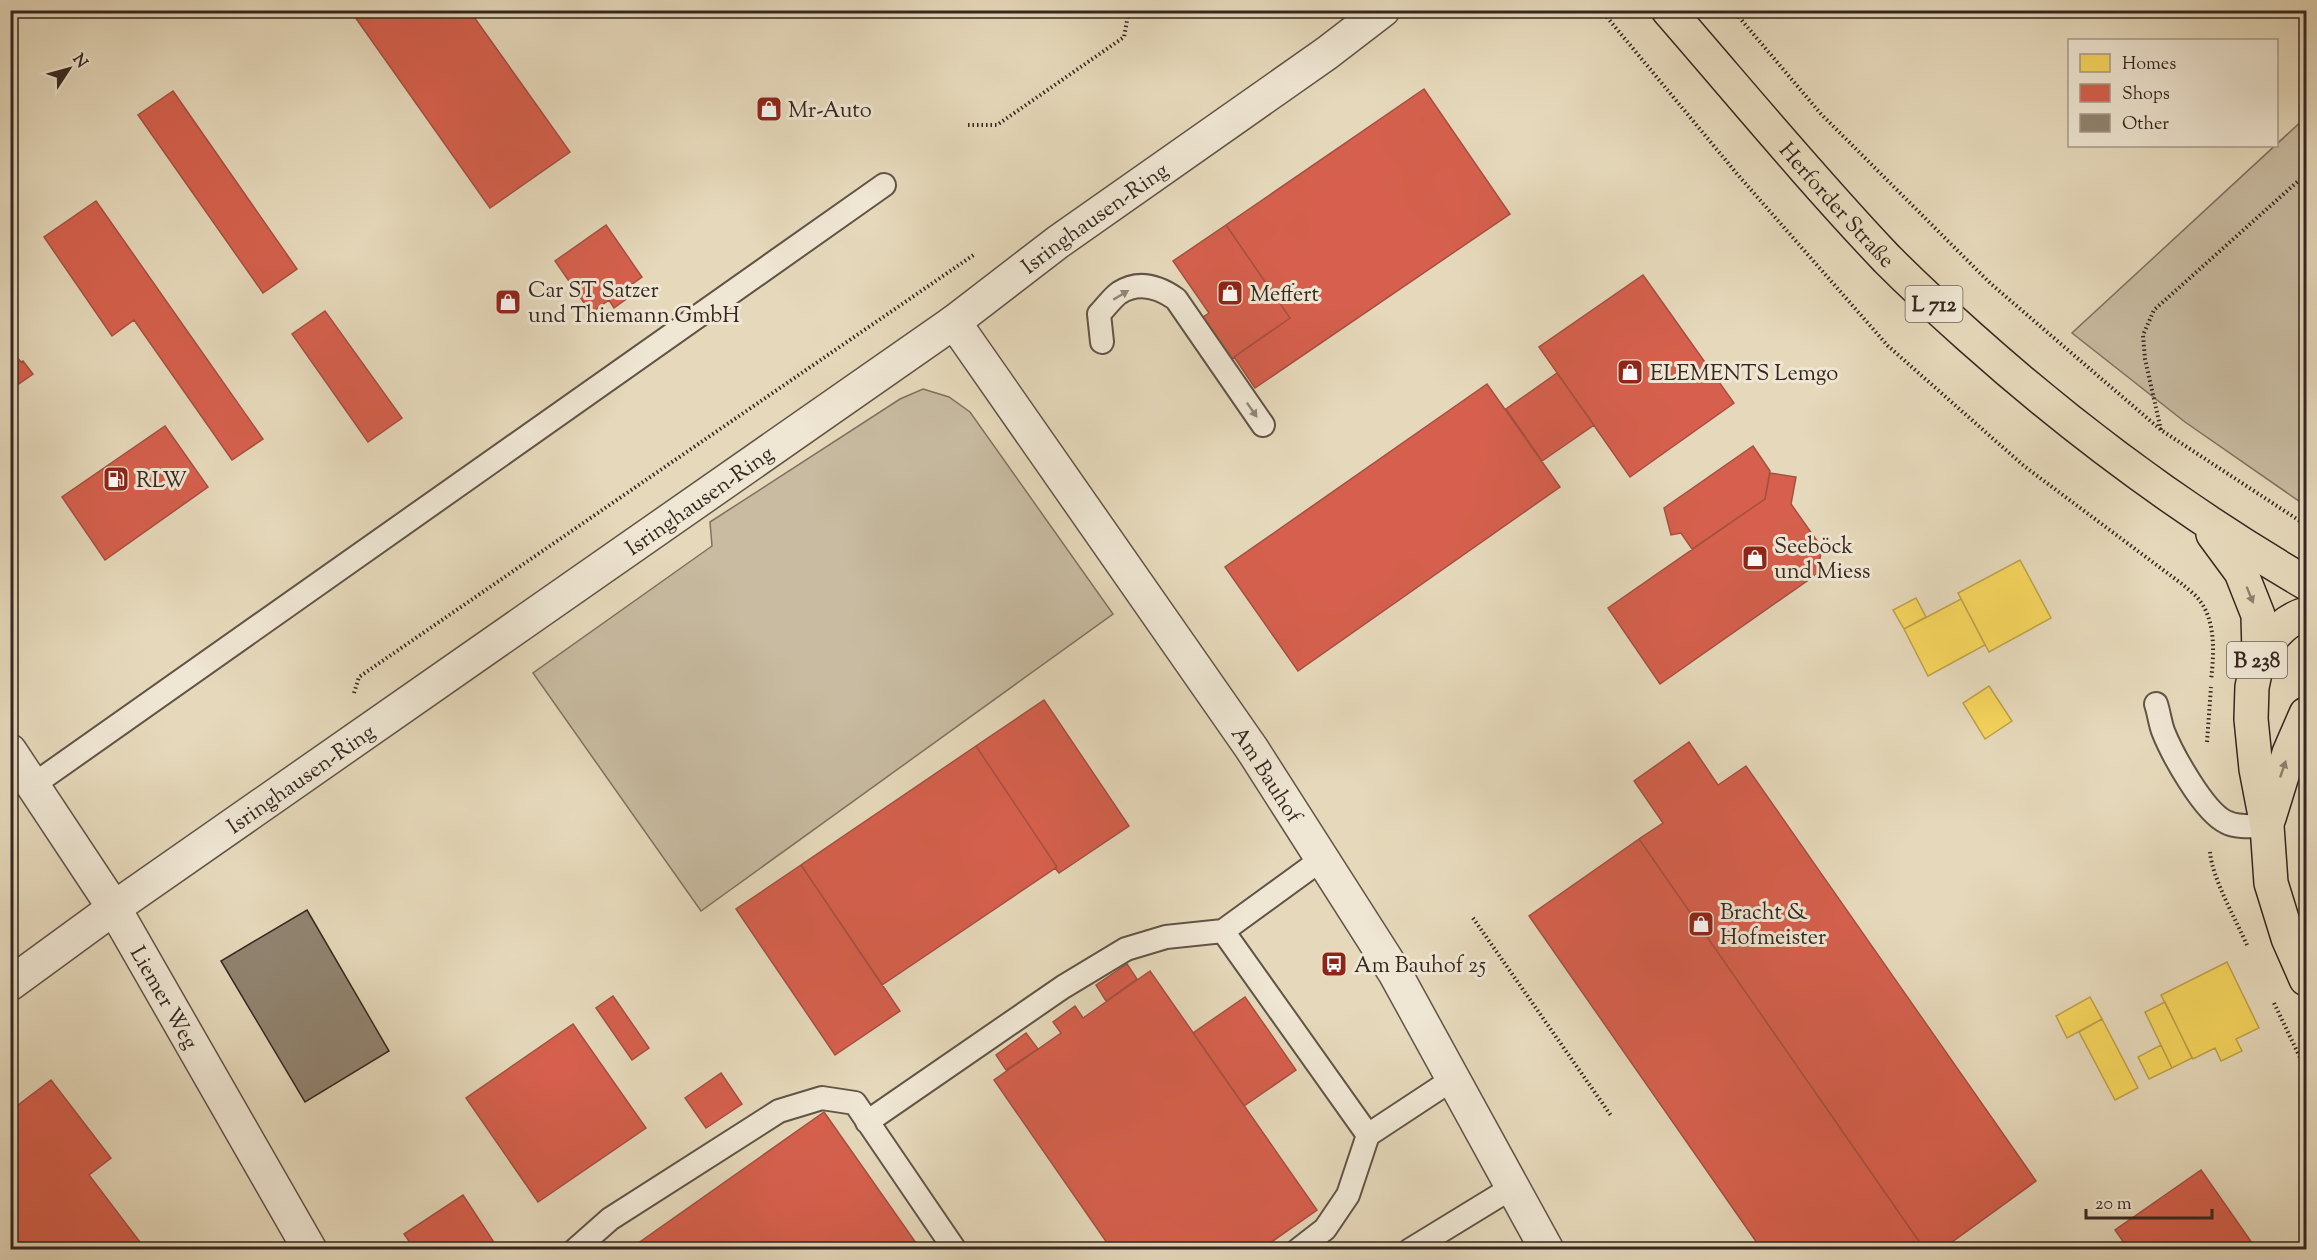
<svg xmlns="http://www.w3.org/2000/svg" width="2317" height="1260" font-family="'Sorts Mill Goudy',serif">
<rect width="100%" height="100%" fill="#e6d9bb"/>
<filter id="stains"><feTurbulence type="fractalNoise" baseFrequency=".00333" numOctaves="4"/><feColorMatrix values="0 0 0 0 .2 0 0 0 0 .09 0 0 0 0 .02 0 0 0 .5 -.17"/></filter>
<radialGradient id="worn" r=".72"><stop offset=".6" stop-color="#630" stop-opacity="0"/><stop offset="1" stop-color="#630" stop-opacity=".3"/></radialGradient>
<path fill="#c8bba1" stroke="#7e7160" stroke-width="1.5" d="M2306 117V506L2185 422 2072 333Z
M923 389 949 397 970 412 1113 614 701 911 533 673 712 546 710 522 900 399Z"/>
<path fill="#f6d55c" stroke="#bca14a" stroke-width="1.5" d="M2020 560 2051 618 1989 652 1958 593Z
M1916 598 1926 617 1904 629 1893 610Z
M1961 599 1985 645 1928 676 1904 629Z
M1989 686 2012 721 1985 739 1963 703Z
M2227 962 2259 1028 2236 1039 2242 1051 2221 1061 2215 1048 2193 1059 2161 995Z
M2090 997 2102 1019 2067 1038 2056 1016Z
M2165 1002 2192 1058 2172 1068 2145 1012Z
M2102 1019 2138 1088 2115 1100 2079 1032Z
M2161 1045 2172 1068 2149 1079 2138 1057Z"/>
<path fill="#d6604d" stroke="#a64f40" stroke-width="1.5" d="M350 10H469L570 152 490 208Z
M1424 89 1510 214 1255 388 1234 357 1290 318 1226 225Z
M173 91 297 269 263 293 138 115Z
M96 201 263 439 232 460 134 320 112 336 44 237Z
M606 225 642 277 624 290 629 297 614 308 609 300 591 313 555 261Z
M1226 225 1290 318 1223 365 1194 323 1209 313 1173 261Z
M1643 275 1734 403 1630 477 1539 347Z
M325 311 402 418 368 442 292 334Z
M10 349 21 362 23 361 33 374 10 390Z
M1557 373 1594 425 1542 461 1506 409Z
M1487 384 1560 487 1298 671 1225 567Z
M165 426 208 487 105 560 62 497Z
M1753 446 1770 471 1765 499 1692 549 1681 533 1671 535 1664 508Z
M1770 473 1796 477 1791 504 1822 548 1817 574 1660 684 1608 608 1765 499Z
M1044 700 1129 826 1059 873 1055 868 1057 867 976 746Z
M1689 742 1718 785 1746 766 2036 1181 1941 1250H1925L1639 839 1663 823 1634 781Z
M976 746 1057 867 882 985 801 865Z
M1639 839 1925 1250H1762L1529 916Z
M801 865 900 1011 835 1055 736 909Z
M1127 964 1137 979 1106 1001 1096 985Z
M1150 971 1317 1210 1260 1250H1112L994 1080 1061 1033 1053 1022 1075 1006 1083 1018Z
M613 996 649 1048 632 1060 596 1008Z
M1245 997 1296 1070 1244 1106 1193 1033Z
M573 1024 646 1128 538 1202 466 1098Z
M1026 1033 1038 1049 1006 1070 996 1055Z
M721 1073 742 1104 706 1128 685 1098Z
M51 1080 111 1158 89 1175 146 1250H10V1111Z
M824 1112 921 1250H641L637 1244Z
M2201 1170 2257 1250H2129L2115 1230Z
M463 1195 499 1250H415L404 1234Z"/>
<path fill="#918471" stroke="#352720" stroke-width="1.5" d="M307 910 389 1051 305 1102 221 961Z"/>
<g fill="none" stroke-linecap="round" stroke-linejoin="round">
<g stroke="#615447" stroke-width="26">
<path id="service" d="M1102 342 1099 314C1105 308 1112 298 1119 293 1139 280 1159 287 1176 299L1263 425
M2156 704C2159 713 2160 723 2163 731 2172 754 2204 812 2226 822 2237 828 2254 826 2267 826
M33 785 884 185
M1322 859 1223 931 1368 1135 1453 1079
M867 1122 1063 987 1126 949 1166 937 1223 931
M575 1250 610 1219 779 1111 822 1098 855 1103 955 1250
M1298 1250 1325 1229 1348 1195 1368 1135
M1410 1250 1513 1187"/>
</g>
<g stroke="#615447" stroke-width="36">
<g id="minor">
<path id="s1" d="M954 322 1252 749 1395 973 1547 1250"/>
<path id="s2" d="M10 751 114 908 310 1250"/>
</g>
</g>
<g stroke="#615447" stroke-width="36">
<g id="tertiary">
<path id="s3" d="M10 984 114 908 954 322 1058 242 1327 53 1383 10"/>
</g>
</g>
<g stroke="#352720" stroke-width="36">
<g id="primary">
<path id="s4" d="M1668 10C1741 94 1811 179 1887 259 1914 286 1942 312 1970 337 2074 430 2186 513 2306 583"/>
<path d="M2213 534 2241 572 2258 615 2259 654 2252 687 2251 719 2256 769 2267 826 2271 883 2288 938 2306 979"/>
<path d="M2259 654C2273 636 2284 620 2306 614"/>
<path d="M2269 818 2289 753 2306 714"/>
</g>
</g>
<path stroke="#352720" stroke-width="4" stroke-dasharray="1.5 3" stroke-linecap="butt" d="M1601 10 1738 175 1888 346 2024 466 2182 584C2188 589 2196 595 2200 601 2216 622 2214 655 2211 680
M1733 10 1821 114 1990 283 2161 430 2306 525
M968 125H997L1124 37 1129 10
M2161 430 2145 359 2143 335 2154 310 2306 174
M354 693 359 677 975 254
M2207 742 2211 687
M2210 852C2212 878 2236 920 2247 945
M1473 918 1612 1117
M2274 1003 2306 1070"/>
<use href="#service" stroke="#efe6d3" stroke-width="22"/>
<use href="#minor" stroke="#efe6d3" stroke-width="33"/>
<use href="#tertiary" stroke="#efe6d3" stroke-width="33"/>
<use href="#primary" stroke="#e6d9bb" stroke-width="33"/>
</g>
<defs><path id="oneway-solid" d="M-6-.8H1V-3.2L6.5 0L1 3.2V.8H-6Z" transform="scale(1.5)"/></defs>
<g fill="#92867a">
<use href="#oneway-solid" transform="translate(1121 295) rotate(-31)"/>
<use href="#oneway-solid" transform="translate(1252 410) rotate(55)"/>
</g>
<g fill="#8e806e">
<use href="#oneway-solid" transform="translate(2250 595) rotate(68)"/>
<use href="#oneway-solid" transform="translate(2283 769) rotate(-71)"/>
</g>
<defs>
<g id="shop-square" transform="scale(1.35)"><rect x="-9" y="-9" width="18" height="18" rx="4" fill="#8f2418" stroke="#efe6d3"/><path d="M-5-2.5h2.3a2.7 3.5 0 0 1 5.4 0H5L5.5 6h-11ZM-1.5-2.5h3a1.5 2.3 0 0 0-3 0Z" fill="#fff"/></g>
<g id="fuel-square" transform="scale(1.35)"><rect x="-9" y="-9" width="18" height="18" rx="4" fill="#8f2418" stroke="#efe6d3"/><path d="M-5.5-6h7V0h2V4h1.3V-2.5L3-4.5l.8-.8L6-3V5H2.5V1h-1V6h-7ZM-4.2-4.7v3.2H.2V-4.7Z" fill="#fff"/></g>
<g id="bus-square" transform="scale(1.35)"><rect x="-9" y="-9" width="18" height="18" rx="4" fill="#8f2418" stroke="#efe6d3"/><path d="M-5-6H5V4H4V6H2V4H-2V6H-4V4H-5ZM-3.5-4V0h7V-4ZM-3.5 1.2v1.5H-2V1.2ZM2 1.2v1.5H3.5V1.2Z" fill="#fff"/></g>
</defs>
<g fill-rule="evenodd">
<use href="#shop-square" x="769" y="109"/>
<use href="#shop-square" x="1230" y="293"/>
<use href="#shop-square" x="508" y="302"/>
<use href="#shop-square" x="1630" y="372"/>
<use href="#fuel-square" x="116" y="479"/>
<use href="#shop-square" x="1755" y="558"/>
<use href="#shop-square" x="1701" y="924"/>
<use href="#bus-square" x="1334" y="964"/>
</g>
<g text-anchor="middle" stroke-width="6" stroke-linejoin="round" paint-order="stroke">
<g fill="#efe6d3" stroke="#6d6056" stroke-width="1.5">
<rect x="1905.5" y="286" width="57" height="36" rx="4.5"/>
<rect x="2227" y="642" width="60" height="36" rx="4.5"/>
</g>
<g font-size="21" font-weight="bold" fill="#352720">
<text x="1934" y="311">L 712</text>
<text x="2257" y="667">B 238</text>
</g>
<g font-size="22" fill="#352720" stroke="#efe6d3" text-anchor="start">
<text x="788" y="117">Mr-Auto</text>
<text x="528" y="297">Car ST Satzer<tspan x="528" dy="25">und Thiemann GmbH</tspan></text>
<text x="1250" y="301">Meffert</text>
<text x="1650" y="380">ELEMENTS Lemgo</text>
<text x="136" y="487">RLW</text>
<text x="1774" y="553">Seeböck<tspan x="1774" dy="25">und Miess</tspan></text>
<text x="1720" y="919">Bracht &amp;<tspan x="1720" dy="25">Hofmeister</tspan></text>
<text x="1354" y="972">Am Bauhof 25</text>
</g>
<g font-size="22" fill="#352720" stroke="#efe6d3">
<text dy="8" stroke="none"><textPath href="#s4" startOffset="258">Herforder Straße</textPath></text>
<text dy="8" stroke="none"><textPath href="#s3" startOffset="1328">Isringhausen-Ring</textPath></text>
<text dy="8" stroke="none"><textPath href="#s3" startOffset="842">Isringhausen-Ring</textPath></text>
<text dy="8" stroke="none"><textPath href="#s1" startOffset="550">Am Bauhof</textPath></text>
<text dy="8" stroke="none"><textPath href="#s3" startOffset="356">Isringhausen-Ring</textPath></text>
<text dy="8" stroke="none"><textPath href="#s2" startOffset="291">Liemer Weg</textPath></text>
</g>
</g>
<rect width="2317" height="1260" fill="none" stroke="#e6d9bb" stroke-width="36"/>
<rect x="12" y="12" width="2293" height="1236" fill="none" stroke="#352720" stroke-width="3"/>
<rect x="18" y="18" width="2281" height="1224" fill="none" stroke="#352720" stroke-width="1.5"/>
<rect x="2068" y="39" width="210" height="108" fill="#efe6d3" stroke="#a59a8b" stroke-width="1.5"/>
<rect x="2080" y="54" width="30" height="18" fill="#f6d55c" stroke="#a59a8b" stroke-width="1.5"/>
<text x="2122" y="69" font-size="18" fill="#352720">Homes</text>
<rect x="2080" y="84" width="30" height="18" fill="#d6604d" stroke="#a59a8b" stroke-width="1.5"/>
<text x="2122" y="99" font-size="18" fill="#352720">Shops</text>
<rect x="2080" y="114" width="30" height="18" fill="#918471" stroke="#a59a8b" stroke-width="1.5"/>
<text x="2122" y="129" font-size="18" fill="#352720">Other</text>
<g transform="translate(69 69) rotate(54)" stroke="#efe6d3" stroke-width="4.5" paint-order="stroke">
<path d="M0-4.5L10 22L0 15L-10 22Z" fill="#352720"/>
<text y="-9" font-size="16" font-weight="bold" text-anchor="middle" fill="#352720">N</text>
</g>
<path d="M2086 1209v9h126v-9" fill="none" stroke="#352720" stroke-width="3"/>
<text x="2095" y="1209" font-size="18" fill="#352720" stroke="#efe6d3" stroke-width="4.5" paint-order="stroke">20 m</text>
<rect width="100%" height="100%" filter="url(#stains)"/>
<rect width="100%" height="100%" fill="url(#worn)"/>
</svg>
